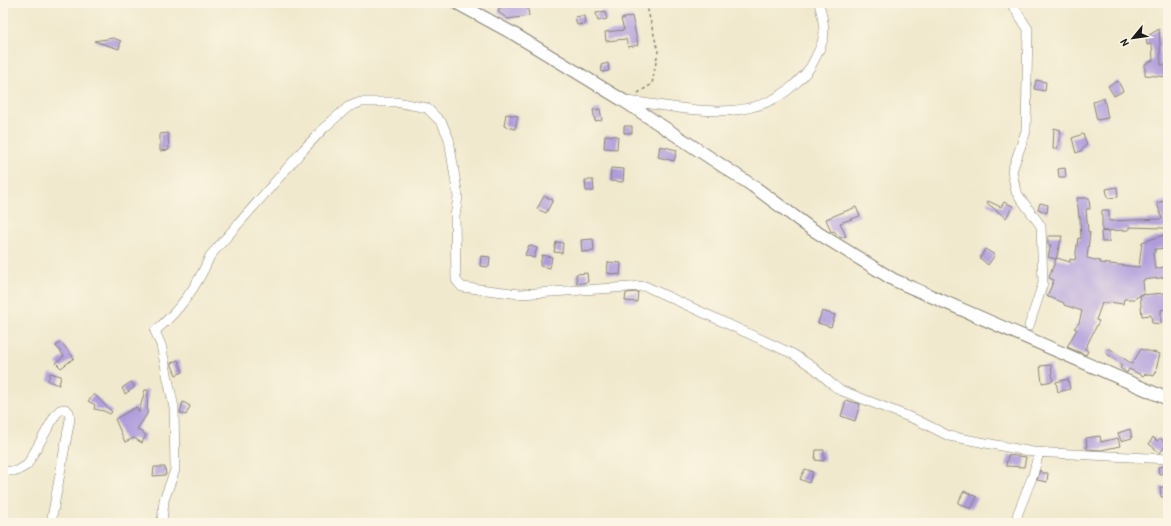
<svg xmlns="http://www.w3.org/2000/svg" width="1171" height="526" font-family="'Patrick Hand',sans-serif">
<rect width="100%" height="100%" fill="#fcf5e5"/>
<filter id="ink" filterUnits="userSpaceOnUse"><feTurbulence type="fractalNoise" baseFrequency=".025" numOctaves="2"/><feDisplacementMap in="SourceGraphic" scale="8" xChannelSelector="R" yChannelSelector="G"/><feConvolveMatrix kernelMatrix="1 2 1 2 8 2 1 2 1" color-interpolation-filters="sRGB"/></filter>
<filter id="wash" filterUnits="userSpaceOnUse"><feTurbulence type="fractalNoise" baseFrequency=".012" numOctaves="4" result="noise"/><feDisplacementMap in="SourceGraphic" scale="16" xChannelSelector="R" yChannelSelector="G"/><feGaussianBlur stdDeviation="0.9" result="paint"/><feColorMatrix in="noise" values="0 0 0 0 0 0 0 0 0 0 0 0 0 0 0 0 0 1.4 0 .05"/><feComposite in="paint" operator="in"/></filter>
<g filter="url(#wash)">
<rect width="100%" height="100%" fill="#f0e9cd"/>
<g id="blocks">
<path fill="#ae9bdc" d="M501 3H527L529 16 508 19 498 12Z
M605 11 607 19 598 21 596 13Z
M581 16H584L585 24 577 25 575 17Z
M632 16 638 45 628 47 626 39 606 41 605 32 624 30 621 19Z
M1159 29 1161 65 1168 64V77L1145 75V64L1153 60 1152 44 1147 45 1146 37Z
M113 38 121 41 119 49 94 41Z
M608 63 609 71 602 72 601 65Z
M1036 80 1046 82 1045 91 1034 89Z
M1118 81 1123 91 1114 96 1108 86Z
M1104 98 1108 118 1097 120 1093 102Z
M600 109 602 120 595 121 593 110Z
M506 114 518 116 515 129 504 126Z
M624 126H632V133H624Z
M1054 128 1061 130 1057 149H1053Z
M168 133 169 150 160 151V134Z
M1083 134 1087 144 1081 151 1076 153 1072 138Z
M605 135 618 136 617 149 604 148Z
M660 146 677 150 674 161 658 157Z
M611 168 624 169 623 182 610 181Z
M1065 168 1066 177H1059L1058 169Z
M585 180H593L594 191H586Z
M1117 187 1118 197 1108 198 1106 189Z
M544 196 553 200 546 213 537 209Z
M1077 198H1089L1090 209H1086L1088 232H1090L1087 258 1100 261V263L1139 267 1142 242 1168 234V248L1155 249V252L1153 253 1155 269 1168 266V277L1143 280 1144 293 1134 299H1124L1123 304 1109 302V304L1102 303 1096 320 1099 321 1085 349 1088 351 1086 355 1067 347 1077 329 1074 328 1079 323 1082 311 1064 305V303L1047 296 1054 280 1049 278 1051 272 1056 259 1048 257 1051 245H1048V236H1062L1056 259 1057 258 1070 262V259L1075 260 1078 238 1081 239 1080 217H1079Z
M1168 200V232H1166L1165 228 1129 227V230L1102 231V210H1109V221L1162 219 1157 203Z
M988 201 1001 207 1004 202 1013 206 1006 218 987 203Z
M1040 203 1048 205 1047 213 1038 209Z
M856 207 860 216 840 223 846 236 841 238 834 231 831 232 826 219Z
M1109 231V242H1102L1101 232Z
M593 239 594 251 582 252 581 240Z
M556 242 563 243 562 253 554 252Z
M529 245 537 248 534 258 525 255Z
M985 249 995 255 988 265 980 258Z
M542 255 552 257 550 268 540 266Z
M481 256 490 257 489 267 480 266Z
M608 262 621 263 620 275 607 273Z
M587 273 588 282 577 284 576 274Z
M638 292 637 302 625 301 626 293Z
M1165 293 1168 306 1166 309 1161 310V324L1152 323 1151 315 1142 316 1140 295Z
M822 311 835 315 831 327 818 323Z
M61 342 74 358 61 368 56 363 64 356 56 346Z
M1109 348 1132 364 1141 349 1160 354 1156 369 1157 370 1154 376 1145 374 1143 376 1129 369 1127 373 1120 368 1122 365 1106 353Z
M178 360 183 372 176 375 171 363Z
M1051 365 1053 381 1042 383 1040 366Z
M50 373 61 376 59 385 48 381Z
M1068 379 1070 389 1058 392 1056 382Z
M131 382 135 387 125 394 122 388Z
M145 390H148L147 414 137 429 146 435 142 443 134 438 125 442 115 419 136 407 139 412Z
M94 394 112 412 110 414 104 411 94 409 95 405 88 401Z
M846 400 860 404 855 421 841 416Z
M183 402 190 406 186 415 180 413Z
M1130 429 1132 438 1121 441 1118 433Z
M1100 436 1101 442 1118 438 1120 446 1101 450 1087 449 1086 438Z
M1153 437 1157 441 1160 438 1167 444 1160 453 1149 444Z
M816 450H824V461L815 460Z
M1008 455 1026 457 1024 467 1006 466Z
M1168 465V473L1159 474 1158 467Z
M154 467H165L166 475 153 476Z
M805 469 813 472 809 483 800 479Z
M1040 470 1042 473H1048L1047 482 1037 480Z
M1160 487H1168V497H1161Z
M964 491 977 497 971 509 958 503Z"/>
</g>
</g>
<g filter="url(#ink)">
<use href="#blocks" fill-opacity="0" stroke="#868274" stroke-width="1"/>
<g fill="none" stroke-linecap="round" stroke-linejoin="round">
<g stroke="#868274" stroke-width="10">
<path id="minor" d="M1011 3 1028 29 1026 131 1012 171 1016 192 1041 226 1043 283 1029 326
M626 101C681 106 749 128 795 84 801 78 807 73 811 66 826 39 827 33 819 3
M3 471H17L27 465 56 414 60 410 65 409 69 412 70 419 51 523
M162 523 164 500 175 470 174 408 161 345 155 331C179 311 198 285 210 256L304 149 325 127 348 107 361 102H396L427 108 442 123 449 139 458 197 455 216 456 280 462 287 520 294 645 286 793 354 814 368 833 385 840 390 917 420 949 436 1033 452 1168 459
M1016 523 1018 513 1033 475 1039 452"/>
</g>
<g stroke="#868274" stroke-width="14">
<path id="tertiary" d="M457 3 514 34 624 101 753 186 810 228 894 280 1168 399"/>
</g>
<path stroke="#868274" stroke-width="1.5" stroke-dasharray="3 3" stroke-linecap="butt" d="M638 93 652 84 658 51 646 3"/>
<use href="#minor" stroke="#fff" stroke-width="9"/>
<use href="#tertiary" stroke="#fff" stroke-width="12"/>
</g>
</g>
<rect width="1171" height="526" fill="none" stroke="#fcf5e5" stroke-width="16"/>
<g transform="translate(1133 38) rotate(241)" stroke="#fcf5e5" stroke-width="3" paint-order="stroke">
<path d="M0-3L7 15L0 10L-7 15Z" fill="#1c1c1c"/>
<text y="-6" font-size="11" font-weight="bold" text-anchor="middle" fill="#1c1c1c">N</text>
</g>
</svg>
